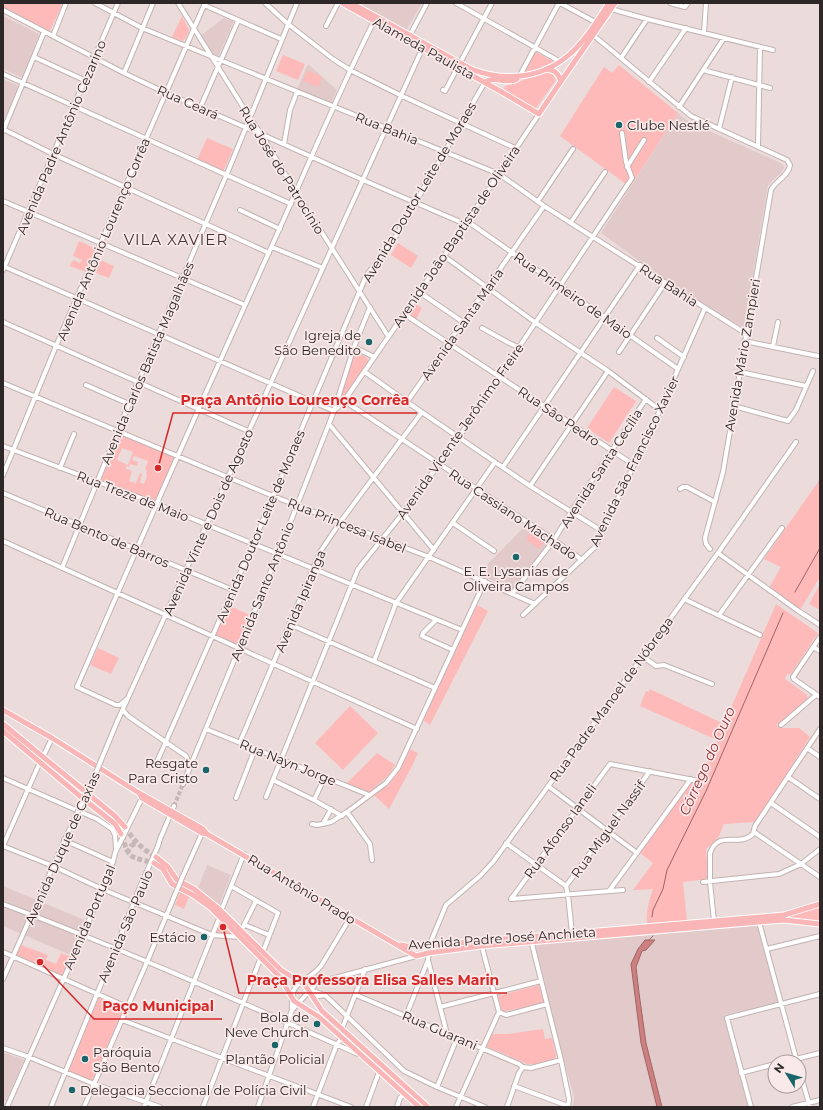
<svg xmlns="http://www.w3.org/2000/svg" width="823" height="1110" font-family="Montserrat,sans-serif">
<rect width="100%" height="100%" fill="#ebdbdb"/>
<path fill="#e1cac9" d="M364 3H422L406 31 363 8Z
M3 16 39 34 23 78 3 69Z
M224 18 233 21V23L219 55 217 56 212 53 200 36Z
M308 64 337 90 331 104 297 89Z
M3 79 19 86 3 122Z
M678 113 689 122 781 163 784 167 782 172 768 185 744 328 689 297 601 233Z
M527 524 552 541 514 589 478 574Z
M207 865 231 875 219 906 198 888Z
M3 886 87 921 73 956 3 926Z
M756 926 758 928 778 999 777 1002 724 1015 748 1107H573L574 1099 573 1093 565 1065 536 948 537 945Z
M3 1052 24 1060 6 1101 3 1100Z"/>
<path fill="#feb9b9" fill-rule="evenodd" d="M3 3H63L50 31 3 7Z
M182 16 189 30 185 39 182 41 172 37Z
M534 51 554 62 525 74 524 73Z
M283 55 305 64 298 80 276 71Z
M619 65 678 113 630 187 560 136 604 67 612 73Z
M307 70 322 77 318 87 303 81Z
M546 71 553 75 556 80 536 108H533L504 90 505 86 508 85 516 83Z
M207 138 233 149 223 172 197 160Z
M79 241 96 249 86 272 70 266 73 260 80 263 82 260 73 256Z
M398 243 418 256 411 268 391 255Z
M98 259 114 266 109 278 93 272Z
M414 303 422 308 415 321 407 314Z
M355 351 367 358 369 362 342 399 340 396Z
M614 387 636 401 609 443 587 428Z
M119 434 175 457 156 501 101 481ZM122 448 133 452 128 465 117 460ZM134 456 148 461 145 469 147 470 146 473 147 476 144 484 140 483 142 474 140 473 136 483 129 481 132 471 126 469V466L129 467 130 464 137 466 138 462 132 460Z
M820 478V577L800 610 769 588 781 567 764 559 818 482Z
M533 529 546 540 539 549 526 539Z
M820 584V610L809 604Z
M776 604 818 633 791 674H787L785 679 807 695 808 700 776 725 780 728H799L810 737 756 822 724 824 718 838 706 849 708 879 683 882 687 921 647 923C646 911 649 901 653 889L633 890 653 863 640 853 690 784 695 782 700 785V778L717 740 640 706 646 691 649 692 650 689 724 724Z
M228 605 250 615 237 646 214 636Z
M477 605 488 611 430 725 423 720Z
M98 648 119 658 111 674 90 665Z
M350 706 378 733 343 770 315 743Z
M410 749 418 753 411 768 389 809 374 795 388 786 403 764Z
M377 753 395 765 388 776 369 792 346 784Z
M181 889 191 895 192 898 189 897 184 909 175 905Z
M820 906 819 922 779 917Z
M222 921 236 935 215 933 219 922Z
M21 945 48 955 46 960 56 964 61 953 71 957 62 976 16 956Z
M539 985 544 1003 506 1011H502L498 996Z
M99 997 124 1008 92 1081 68 1072 86 1026V1025Z
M543 1029 545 1039 552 1038 556 1056 553 1060 536 1064H528L487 1047V1045L492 1034H508Z"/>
<path fill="#ce7f80" stroke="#9e6565" d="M645 940H655L646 950 642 951 636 967 639 993 646 1043 662 1107H657L641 1043 631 964 638 949Z"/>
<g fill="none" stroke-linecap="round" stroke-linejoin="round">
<path stroke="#9e6565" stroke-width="1" d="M795 592 820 548
M652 917 653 910 663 889 667 870 706 791 783 613
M649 940 653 936"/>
<path stroke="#c5b7b7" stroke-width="4" stroke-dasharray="4 2" stroke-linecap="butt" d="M174 806 183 784"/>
<path stroke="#c5b7b7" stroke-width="5" stroke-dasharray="5 2.5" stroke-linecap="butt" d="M125 827C133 840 142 849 156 857
M122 835C129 861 130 856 154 863
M127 853 131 846 136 843"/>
<g stroke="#c2b3b2" stroke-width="6">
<path id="minor" d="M95 3 142 28 499 174 544 206 745 333
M178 3 250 118 261 134 296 192 388 336
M265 3 288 24 333 59 350 70 400 95 515 148
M456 3 559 61
M560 3 597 23
M670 3 685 7 688 3
M204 5 281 39
M611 9 647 19 773 50
M3 10 124 73 166 93 261 134 363 180 465 224
M326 26 338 3
M704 33 706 3
M593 35 691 116 787 160 790 165C789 176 775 181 771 190L723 472 705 538 706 544 710 549
M53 36 66 3
M409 37 427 3
M34 57 84 80
M621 58 647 19
M703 70 770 88
M124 73 153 3
M3 74 291 204
M519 77 559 3
M649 82 686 28
M443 90 445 91 492 3
M679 107 724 38
M200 108 238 21
M3 129 53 154 269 253
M719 129 732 77
M3 131 44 32
M284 144 290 110 297 92
M758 146 760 47
M627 167 644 140
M3 201 245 305
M538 201 573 149
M240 210 280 229
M467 221 678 369
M571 222 605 172
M272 247 323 268
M444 256 536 323 608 371 660 410
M3 266 334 411
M3 270 118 3
M419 292 463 322
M404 314 634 465
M3 322 248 431
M482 328 509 343 518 347
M657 338 684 357
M744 341 818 356
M773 346 778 322
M354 347 374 357
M619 352 665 283
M365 372 407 402 530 486 602 531
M740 372 806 386
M3 383 273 496 429 557 535 604
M86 385 129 404
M343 400 554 540 582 560
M407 402 544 206
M734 406 788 421 796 410 813 371
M336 409 344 401 436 268 539 114
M329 424 434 550
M3 446 98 482 157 504 462 630
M503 467 640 265
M60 468 74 434
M3 475 56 346 205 3
M530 486 608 371
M680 489 683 487H687L715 502
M3 493 233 590
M453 523 494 551
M3 541 417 729
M718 553 797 610 820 625
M62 568 138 382 226 176 297 3
M512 594 554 540 571 512 646 399
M684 599 760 635
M523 615 595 547 660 410 705 308
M719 615 782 528
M436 620 423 633 422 636 453 650
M289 624 435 688
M820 637 793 677 794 679 820 697
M813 647 820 651
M642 656 656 666 664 665 712 684
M374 661 396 603 495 462
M128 698 120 705H116L77 687C141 538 207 389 274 241 307 168 338 93 374 21
M123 710 128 716 186 756 188 761V769
M117 722 423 47
M781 725 816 695
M206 729 369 795
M240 742 320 552 341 521 422 412
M807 748 820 757
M43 757 52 738
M156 764 253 544 366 276 393 241 485 82
M788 777 820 799
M3 778 97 819 112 829 115 835 116 849
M273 780 314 800 342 816
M183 784 278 554 334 411 354 347 370 307
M548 786 637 853
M266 797 358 569 403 513 459 437 632 178 626 162 622 133
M236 798 255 749
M314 800 325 777
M771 803 820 837
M347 812 370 844 372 860
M312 824 317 825 331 822 347 812 386 783 398 768 485 581
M323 824 331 809
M754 832 820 877
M64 840 113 862
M506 843 566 886
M3 846 53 866 102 889 212 935 240 937
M3 846 40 762
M182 878 203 831
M703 882 779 874 801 864 820 849
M566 886 650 771
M566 886 568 895 572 933
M609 891 691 779
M511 899 610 764 699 781
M511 899 623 890
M3 904C123 949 241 1002 358 1054
M221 911 244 854
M714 921 710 882V853C719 829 738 848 753 834L755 826 820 729
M759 922 797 1062
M245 925 269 935
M241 931 256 901
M531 940 561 1060 569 1099 568 1107
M481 943 499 1012
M767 949 820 936
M3 952 127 1007
M3 979 67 835
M310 990 324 995
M356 995 519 1064 523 1067
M313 997 325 995 404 1071 437 1087 485 1107
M440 1007 541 981
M292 1010 316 984 320 982 416 956
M499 1012 506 1015 547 1004
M406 1016 428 960
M122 1020 351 1107
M342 1029 365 969
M447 1034 428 960 429 946 446 905 480 876 493 862 718 553 796 442
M3 1048 29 1057 94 1084 160 1107
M784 1062 820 1053
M523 1067 531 1068 561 1060
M799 1069 810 1107
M741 1073 775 1064
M514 1086 568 1106
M437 1087 457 1038
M7 1107 83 935 113 862 115 853 143 796
M51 1107C79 1039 107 970 134 902 141 883 150 865 158 846L160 839 174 806
M84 1107 147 962 177 890
M144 1107 220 916
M203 1107 278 913 231 886
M258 1107 292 1010C290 977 304 986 321 966L350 918
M313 1107 337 1044 342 1038
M366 1107 379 1072
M397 1107 400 1098 404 1094
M456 1107 499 1012
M507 1107 519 1073 523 1067
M751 1107 727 1018 820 994
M792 1107 820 1100"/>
</g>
<g stroke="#fff" stroke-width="7">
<path id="major" d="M342 3 500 91 539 114C564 76 590 40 615 3
M351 3 471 69C504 82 542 79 570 54 586 40 597 21 609 3
M546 69C555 70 558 73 561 81
M485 82C494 75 507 85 517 79
M3 710 52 738 139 793 203 829 207 834 416 956 428 953 481 946 759 922 784 920 820 924
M3 724 115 816 125 827
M3 731 81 797 115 824 121 834
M139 793 142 798 202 833 207 834
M156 857 168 867 177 880 194 889 219 909 281 970 305 985 322 1011 428 1107
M154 863 163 869 172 884 193 895 211 908 280 977 294 1001 319 1017 419 1107
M401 945 412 947 784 915 820 904"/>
</g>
<use href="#minor" stroke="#fff" stroke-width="4"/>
<use href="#major" stroke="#fab5b7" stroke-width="5"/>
<g stroke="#c2b3b2" stroke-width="6" stroke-linecap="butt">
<path id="minor-bridge" d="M67 835 97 770 117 722
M177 890 182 878"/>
</g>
<use href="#minor-bridge" stroke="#fff" stroke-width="4"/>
</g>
<g fill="#18666a" stroke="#f9e9e8" stroke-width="1.5">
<circle cx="619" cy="125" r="4"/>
<circle cx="369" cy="342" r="4"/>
<circle cx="516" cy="557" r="4"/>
<circle cx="206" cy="770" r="4"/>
<circle cx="204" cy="937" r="4"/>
<circle cx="317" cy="1024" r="4"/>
<circle cx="275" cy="1045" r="4"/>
<circle cx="85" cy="1059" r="4"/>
<circle cx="72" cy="1090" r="4"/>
</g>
<g text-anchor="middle" stroke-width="3.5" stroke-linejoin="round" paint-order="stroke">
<g font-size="13" fill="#2d2727" stroke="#f9e9e8">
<text transform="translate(424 48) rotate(29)" y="5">Alameda Paulista</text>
<text transform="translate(188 102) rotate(24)" y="5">Rua Ceará</text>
<text transform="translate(387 128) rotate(22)" y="5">Rua Bahia</text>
<text transform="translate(61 137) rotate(-67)" y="5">Avenida Padre Antônio Cezarino</text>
<text transform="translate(282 170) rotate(58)" y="5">Rua José do Patrocínio</text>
<text transform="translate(419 192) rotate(-59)" y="5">Avenida Doutor Leite de Moraes</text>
<text transform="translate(456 236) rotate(-56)" y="5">Avenida João Baptista de Oliveira</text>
<text transform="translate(103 239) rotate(-67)" y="5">Avenida Antônio Lourenço Corrêa</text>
<text transform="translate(669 285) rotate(33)" y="5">Rua Bahia</text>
<text transform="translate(573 295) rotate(35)" y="5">Rua Primeiro de Maio</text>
<text transform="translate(462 324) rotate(-55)" y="5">Avenida Santa Maria</text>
<text transform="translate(742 355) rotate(-80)" y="5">Avenida Mário Zampieri</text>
<text transform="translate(147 363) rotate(-67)" y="5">Avenida Carlos Batista Magalhães</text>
<text transform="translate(559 416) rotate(34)" y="5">Rua São Pedro</text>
<text transform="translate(460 431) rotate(-55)" y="5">Avenida Vicente Jerônimo Freire</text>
<text transform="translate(634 461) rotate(-64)" y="5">Avenida São Francisco Xavier</text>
<text transform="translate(601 468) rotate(-57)" y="5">Avenida Santa Cecília</text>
<text transform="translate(133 496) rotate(21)" y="5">Rua Treze de Maio</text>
<text transform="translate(513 514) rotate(34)" y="5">Rua Cassiano Machado</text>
<text transform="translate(208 522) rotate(-66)" y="5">Avenida Vinte e Dois de Agosto</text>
<text transform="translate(347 525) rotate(22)" y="5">Rua Princesa Isabel</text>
<text transform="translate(260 526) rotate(-67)" y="5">Avenida Doutor Leite de Moraes</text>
<text transform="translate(107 537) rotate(23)" y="5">Rua Bento de Barros</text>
<text transform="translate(262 591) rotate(-68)" y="5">Avenida Santo Antônio</text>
<text transform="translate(300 601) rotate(-67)" y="5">Avenida Ipiranga</text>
<text transform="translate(611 699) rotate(-54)" y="5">Rua Padre Manoel de Nóbrega</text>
<text transform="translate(288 762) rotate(22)" y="5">Rua Nayn Jorge</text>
<text transform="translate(608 829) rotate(-54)" y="5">Rua Miguel Nassif</text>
<text transform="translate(560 831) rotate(-54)" y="5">Rua Afonso Ianeli</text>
<text transform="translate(62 848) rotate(-66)" y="5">Avenida Duque de Caxias</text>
<text transform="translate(302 889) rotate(31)" y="5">Rua Antônio Prado</text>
<text transform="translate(89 917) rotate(-67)" y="5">Avenida Portugal</text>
<text transform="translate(125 926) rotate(-67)" y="5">Avenida São Paulo</text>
<text transform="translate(502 938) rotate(-4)" y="5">Avenida Padre José Anchieta</text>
<text transform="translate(440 1030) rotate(23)" y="5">Rua Guarani</text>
</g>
<g font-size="13" fill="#2d2727" stroke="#f9e9e8" text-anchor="end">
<text x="627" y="130" text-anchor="start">Clube Nestlé</text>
<text x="361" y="340">Igreja de<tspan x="361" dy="15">São Benedito</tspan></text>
<text x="516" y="576" text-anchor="middle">E. E. Lysanias de<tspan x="516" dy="15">Oliveira Campos</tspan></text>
<text x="198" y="768">Resgate<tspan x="198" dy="15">Para Cristo</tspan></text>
<text x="196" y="942">Estácio</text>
<text x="309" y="1022">Bola de<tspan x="309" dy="15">Neve Church</tspan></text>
<text x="93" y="1057" text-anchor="start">Paróquia<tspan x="93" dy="15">São Bento</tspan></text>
<text x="275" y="1064" text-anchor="middle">Plantão Policial</text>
<text x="80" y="1095" text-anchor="start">Delegacia Seccional de Polícia Civil</text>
</g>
<g font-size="14" font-style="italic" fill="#8d2f36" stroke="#f9e9e8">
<text transform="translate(707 761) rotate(-66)" y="5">Córrego do Ouro</text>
</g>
<g font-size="15" letter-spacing="1" fill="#433737" stroke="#f9e9e8">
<text x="176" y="245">VILA XAVIER</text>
</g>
</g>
<path fill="none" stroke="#d62828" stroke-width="1.5" d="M158 468L173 413H417M223 927L239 993H507M40 962L94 1019H222"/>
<g fill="#d62828" stroke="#f9e9e8" stroke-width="1.5">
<circle cx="158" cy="468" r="4"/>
<circle cx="223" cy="927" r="4"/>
<circle cx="40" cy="962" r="4"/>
</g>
<g font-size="14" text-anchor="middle" font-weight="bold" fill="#d62828" stroke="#f9e9e8" stroke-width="3.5" stroke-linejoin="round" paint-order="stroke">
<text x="295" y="405">Praça Antônio Lourenço Corrêa</text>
<text x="373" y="985">Praça Professora Elisa Salles Marin</text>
<text x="158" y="1011">Paço Municipal</text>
</g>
<rect width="823" height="1110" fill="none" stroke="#2d2727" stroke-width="8"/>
<g transform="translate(787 1074) rotate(307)"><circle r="19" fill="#f9e9e8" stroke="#a79b9b"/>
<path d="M0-3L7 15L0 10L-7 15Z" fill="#18666a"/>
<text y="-6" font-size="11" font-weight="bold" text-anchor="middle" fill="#2d2727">N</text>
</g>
</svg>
